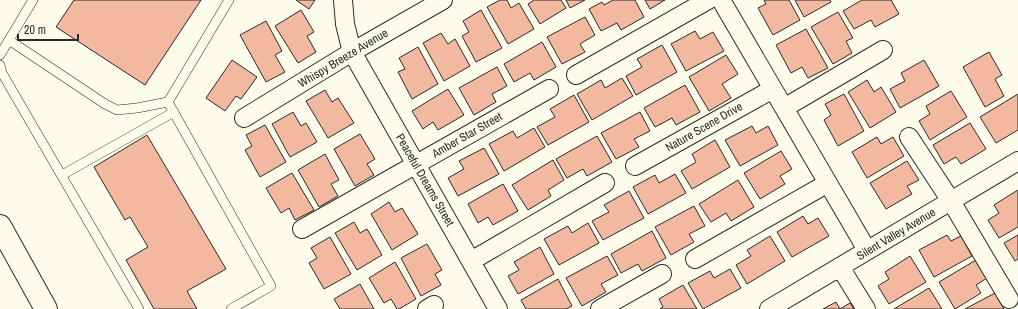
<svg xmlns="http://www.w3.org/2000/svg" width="1018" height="309" font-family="'Archivo Narrow',sans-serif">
<rect width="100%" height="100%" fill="#fdfbea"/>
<path fill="#f2b8a0" stroke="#2b2b2b" d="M74 0H201L145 85 56 27Z
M296 0H315L309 9Z
M500 0H507L511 8 519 3 534 29 508 44 487 7Z
M534 0H561L566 8 540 24 528 4Z
M566 0H585L570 8Z
M613 0H635L644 17 621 30 617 23 601 31 589 9 602 2 604 5Z
M645 0H665L650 9Z
M764 0H789L800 20 773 35 758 8 766 4Z
M795 0H830L831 2 804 17Z
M862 0H891L899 14 875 27 871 20 854 29 843 11Z
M301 10 314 32 307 36 316 52 298 63 275 26Z
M481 10 502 48 476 62 462 36 469 32 463 21Z
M838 12 853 38 846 41 852 53 833 64 811 27Z
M585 17 595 35 580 44 585 52 562 64 547 37Z
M266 21 282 51 275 55 285 72 266 82 240 35Z
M806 29 828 68 808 78 802 67 791 73 776 45Z
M695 31 700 39 713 32 724 51 686 71 671 44Z
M441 33 448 44 455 39 470 66 444 81 423 43Z
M542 42 556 67 534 80 530 73 514 82 504 64Z
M662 45 677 72 636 95 626 76 642 67 637 59Z
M418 47 438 84 412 99 398 72 405 69 399 58Z
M989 52 1002 75 995 79 1004 96 985 107 963 67Z
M726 55 738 74 722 84 731 98 709 111 689 77Z
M232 60 257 77 241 99 236 96 225 111 206 98Z
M924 60 939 86 900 108 890 89 905 81 901 73Z
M497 67 507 86 492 94 496 102 474 115 459 88Z
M622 78 633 96 592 120 577 94 601 80 605 88Z
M867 80 874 92 881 87 896 112 870 128 848 92Z
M685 85 700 112 676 125 672 118 655 127 644 108Z
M448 89 464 115 438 130 433 122 423 129 412 111Z
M325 90 332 102 338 98 354 123 328 138 306 101Z
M951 91 967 117 930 140 919 121 930 114 926 106Z
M844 94 864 131 838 146 824 120 831 115 825 104Z
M1018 94V130L996 143 980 117Z
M574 95 589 122 548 145 537 127 555 117 550 109Z
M293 112 301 126 306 123 317 142 290 157 272 124Z
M640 112 650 131 634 139 639 147 616 159 601 133Z
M970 123 986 149 961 164 956 157 944 164 933 145Z
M265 125 286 162 260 177 245 150 252 146 246 135Z
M752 126 756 133 768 126 778 145 740 166 725 140Z
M534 128 545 147 504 171 489 144 513 131 517 138Z
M360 134 375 159 367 164 374 175 355 186 334 149Z
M147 135 226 269 187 291 197 309H154L126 260 148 247 130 217 125 220 94 167Z
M597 136 612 162 587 176 583 169 567 178 556 159Z
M877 137 881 144 893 137 904 156 867 178 852 152Z
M715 140 730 167 692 189 681 171 696 162 692 154Z
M484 148 499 174 458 196 448 178 464 169 459 161Z
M781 151 792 169 780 176 785 184 760 199 744 173Z
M325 154 339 180 331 184 338 196 319 207 298 170Z
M553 160 564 180 548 190 551 196 528 210 512 185Z
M907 161 919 180 907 186 912 194 886 209 870 183Z
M292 173 314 210 295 220 289 208 281 213 266 188Z
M675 174 686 193 648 214 633 187 655 175 659 183Z
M738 180 754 207 731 221 726 213 711 222 699 204Z
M503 184 518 211 493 225 488 217 478 223 468 204Z
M1018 190V227L999 238 988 220 999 213 994 205Z
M629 191 644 218 603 240 592 221 609 212 604 205Z
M389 202 395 212 402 208 418 234 392 250 371 214Z
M694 206 705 226 689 234 694 242 671 255 655 227Z
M803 216 808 224 818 218 829 236 792 257 777 232Z
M354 222 360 233 367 229 382 255 357 270 335 233Z
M588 223 599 243 559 265 544 239 568 226 572 233Z
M652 231 666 258 642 271 638 264 621 273 611 254Z
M947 235 951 241 961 236 972 256 934 277 919 250Z
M1018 235V259L1015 261 1004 243Z
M770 236 785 261 747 284 736 265 751 256 747 250Z
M330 237 351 274 324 289 309 263 317 258 311 248Z
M427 244 442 270 435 274 441 285 421 296 401 258Z
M540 247 554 274 518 294 508 276 519 270 514 262Z
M607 256 618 275 601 284 606 292 582 306 566 278Z
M910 256 926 282 889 304 878 286 889 279 885 272Z
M976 260 987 278 976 285 981 293 955 309 939 282Z
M395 262 416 299 399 309H397L391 299 384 303 369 278Z
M730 269 741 288 703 309 688 283 710 271 714 278Z
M558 279 572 306 566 309H526L521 300Z
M360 284 374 309H340L334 299Z
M683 285 697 309H660L663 307 659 299Z
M929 288 942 309H894Z
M995 293 1004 309H965Z
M836 302 840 309 850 303 854 309H823Z"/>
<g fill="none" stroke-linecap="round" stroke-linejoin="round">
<g stroke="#2b2b2b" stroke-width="10">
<path id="service" d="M229 0 168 102 271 286 231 309
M9 40 105 104 117 110 137 108 168 102
M0 55 33 0
M0 65 2 73 139 309
M62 175 174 112"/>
</g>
<g stroke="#2b2b2b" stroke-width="20">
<path id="minor" d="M343 0 345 24 352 52 498 309
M721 0 867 250
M576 75 708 0
M784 108 883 50
M244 118 352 52 443 0
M909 137 951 201 1009 299
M635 166 773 89
M302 229 549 89
M695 259 828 183
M471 261 605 183
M840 267 866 309
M427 309 434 305
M600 309 662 274
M769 309 1018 161"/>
</g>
<g stroke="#2b2b2b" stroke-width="24">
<path id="primary" d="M0 226 46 309"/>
</g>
<use href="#service" stroke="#fdfbea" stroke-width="9"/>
<use href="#minor" stroke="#fdfbea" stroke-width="18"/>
<use href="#primary" stroke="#fdfbea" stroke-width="22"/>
</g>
<g text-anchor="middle" stroke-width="3" stroke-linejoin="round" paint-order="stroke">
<g font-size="12" fill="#2b2b2b" stroke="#fdfbea">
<text transform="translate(343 58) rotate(-31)" y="4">Whispy Breeze Avenue</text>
<text transform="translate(704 127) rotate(-30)" y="4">Nature Scene Drive</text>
<text transform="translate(467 135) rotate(-30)" y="4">Amber Star Street</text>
<text transform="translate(425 180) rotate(60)" y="4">Peaceful Dreams Street</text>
<text transform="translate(896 234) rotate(-31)" y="4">Silent Valley Avenue</text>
</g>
</g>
<path d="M18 34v6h60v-6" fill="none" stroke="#2b2b2b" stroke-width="2"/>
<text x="24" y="34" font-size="12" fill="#2b2b2b" stroke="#fdfbea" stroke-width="3" paint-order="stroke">20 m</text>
</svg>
